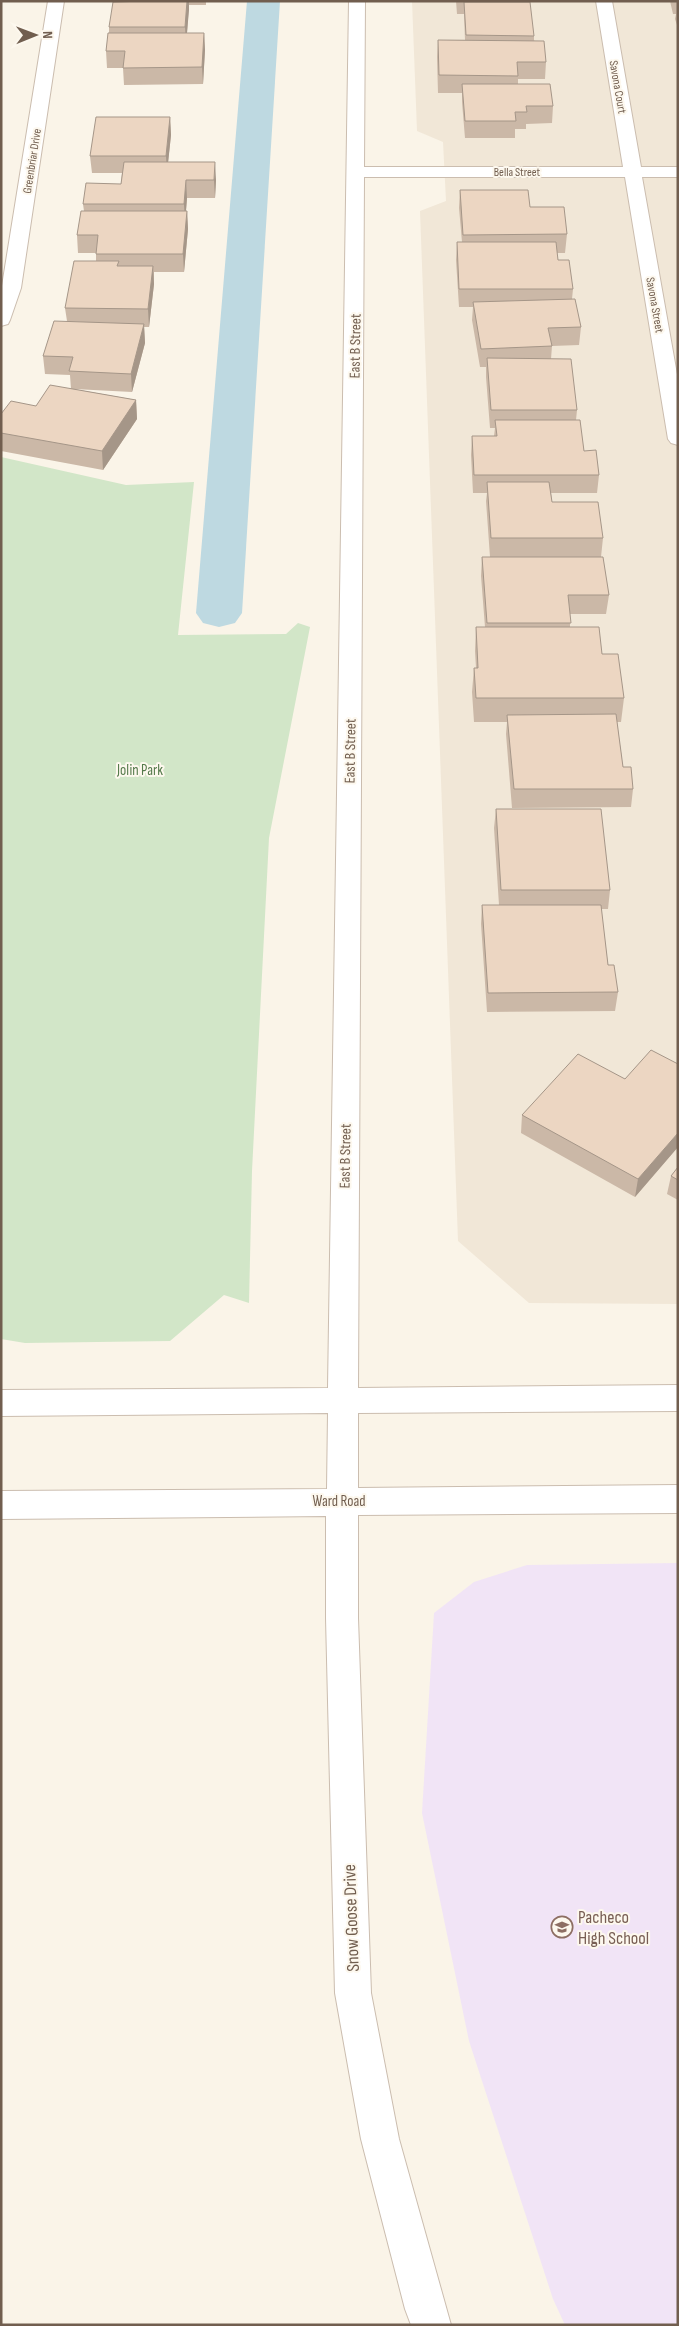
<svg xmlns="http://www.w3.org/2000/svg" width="679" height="2326" font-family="'Sofia Sans Condensed',sans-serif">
<rect width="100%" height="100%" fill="#faf4e8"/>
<path fill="#f1e7d7" d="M412 1H678V1304L529 1303 458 1241 420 211 446 201 443 142 417 131Z"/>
<path fill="#f1e4f6" d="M678 1563V2325H565L553 2299 469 2041 422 1813 434 1613 474 1582 527 1565Z"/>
<path fill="#d2e6c8" d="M1 457 126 485 194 482 178 635 286 634 298 623 310 627 269 838 252 1171 249 1303 224 1295 170 1341 25 1343 1 1339Z"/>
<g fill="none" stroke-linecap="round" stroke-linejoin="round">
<path fill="#bed9e1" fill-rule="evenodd" d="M247 1H280L242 613 235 623 219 627 203 623 196 613Z"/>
<g stroke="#cbbdaf" stroke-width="2">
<path id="street" d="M48 1H64L21 288 10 320 8 324 1 326V292Z
M349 1H365L364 167H623L596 1H612L641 167H678V177H642L678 380V445L671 443 668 439 625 177H364L358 1388 678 1385V1411L358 1413V1488L678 1485V1513L358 1515V1618L371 1993 399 2139 451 2325H411L405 2309 361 2139 335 1993 326 1618V1516L1 1519V1491L327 1489 328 1413 1 1416V1390L328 1388Z"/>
</g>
<use href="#street" fill="#fff" fill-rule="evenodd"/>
</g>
<path fill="#cbb8a7" d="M146 1H206V5H189L187 33H204L205 50 203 84 124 85 123 68H107L106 51 109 33V27Z
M456 1H529L515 2 534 36V40L546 62 545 79H518V84L553 106 552 123 526 124V129H515V138H465L462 102V93H438L437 57 438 40H465L464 14H457Z
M670 1H678V28L675 19 676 14H673Z
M170 117 171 135 168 162 216 180 215 198H187L186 211H187L188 229 184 272H154V284L149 327H144L145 343 132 392 74 389 136 400 137 419 103 470 1 451V414L36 406 71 389 70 375 45 374 43 356 67 321 65 308 96 261V253H78L77 235 84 211 83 204 121 184 122 173H92L90 156Z
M460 190 530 207 567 234 565 253H557L558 260 573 289 572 299 581 327 579 345 552 346 551 359 577 410 576 420 584 451 599 475 597 493H551L552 502 603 538 601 557 609 595 606 614H570V627L602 654 624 698 621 722H617L623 767 633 789 631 807 512 808 506 734 507 722H474L472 692 474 668H476L475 651 476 627H485L481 576 482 557H490L486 501 487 493H473L471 455 472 436H494L495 428H490L486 377V367H480L472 320 473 307H459L456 260 457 242H462L459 208Z
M496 809 610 890 608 909H601L608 965 618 992 615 1011 487 1012 481 924 482 905H499L494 828Z
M678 1064V1147L635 1197 521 1133 522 1115 625 1079Z
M678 1167V1200L667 1194 671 1176Z"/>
<path fill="#a59688" d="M187 1H189V10L186 44 185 27Z
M204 33 205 50 203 84 202 67Z
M170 117 171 135 167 173 166 156Z
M215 162 216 180 215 198 214 180Z
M186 180 187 198 185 222 184 204Z
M187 211 188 229 184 272 183 254Z
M153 266 154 284 149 327 148 309Z
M144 324 145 343 132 392 131 374Z
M136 400 137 419 103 470 102 451Z
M678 1133V1147L635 1197 638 1179Z"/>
<path fill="#ecd6c2" stroke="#a59688" d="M146 1H187L185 27H109L113 2Z
M464 2H530L534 36 466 35Z
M108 33H204L202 67 123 68 125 51H106Z
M438 40 544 41 546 62H517L518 76 439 75Z
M462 84H550L553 106H526L527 112H515L516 121H465Z
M96 117H170L166 156H90Z
M124 162H215L214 180H186L184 204H83L86 183 121 184Z
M460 190H528L530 207H564L567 234 463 235Z
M81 211H187L183 254H96L98 235H77Z
M457 242H556L558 260H569L573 289H459Z
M74 261H119L117 266H153L148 309 65 308Z
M575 299 581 327 548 328 552 346 481 349 473 302Z
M54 321 144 324 131 374 69 371 73 357 43 356Z
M487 358 571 359 577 410H491Z
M50 385 136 400 102 451 1 433V414L11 401 36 406Z
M495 420H580L584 451 596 450 599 475H474L472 436H497Z
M487 482H549L552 502H598L603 538H491Z
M482 557H603L609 595H568L571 623H487Z
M476 627H599L602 654H618L624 698H476L474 668H478Z
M616 714 623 767H631L633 789H514L507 715Z
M496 809H601L610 890H501Z
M482 905H601L608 965H614L618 992 488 993Z
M651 1050 678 1064V1133L638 1179 522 1115 578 1054 625 1079Z
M678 1167V1180L671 1176Z"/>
<defs>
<g id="school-ring" transform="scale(1.125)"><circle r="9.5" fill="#fdf8ee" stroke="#8d6e63" stroke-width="1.5"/><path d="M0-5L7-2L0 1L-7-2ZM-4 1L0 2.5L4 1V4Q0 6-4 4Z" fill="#8d6e63"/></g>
</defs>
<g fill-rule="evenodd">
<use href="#school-ring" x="562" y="1927"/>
</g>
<g text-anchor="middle" stroke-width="4" stroke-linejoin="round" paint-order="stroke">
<g font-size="12" fill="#715e4f" stroke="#fdf8ee">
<text transform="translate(618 87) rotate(80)" y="4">Savona Court</text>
<text transform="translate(32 161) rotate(-81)" y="4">Greenbriar Drive</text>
<text x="517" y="176">Bella Street</text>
<text transform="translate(655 305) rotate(80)" y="4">Savona Street</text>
</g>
<g font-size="15" fill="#715e4f" stroke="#fdf8ee">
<text transform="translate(355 346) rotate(-89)" y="5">East B Street</text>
<text transform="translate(350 751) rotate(-89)" y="5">East B Street</text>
<text transform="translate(345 1156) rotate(-89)" y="5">East B Street</text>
<text x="339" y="1506">Ward Road</text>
</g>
<g font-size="15" fill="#557a4b" stroke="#fdf8ee">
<text x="140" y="775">Jolin Park</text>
</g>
<g font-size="18" fill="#785e54" stroke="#fdf8ee" text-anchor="start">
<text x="578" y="1923">Pacheco<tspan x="578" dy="21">High School</tspan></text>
</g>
<g font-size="18" fill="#715e4f" stroke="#fdf8ee">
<text transform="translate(351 1918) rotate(-92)" y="6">Snow Goose Drive</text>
</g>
</g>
<rect width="679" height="2326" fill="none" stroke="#715e4f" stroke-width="5"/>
<g transform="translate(35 35) rotate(89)" stroke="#fdf8ee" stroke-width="4" paint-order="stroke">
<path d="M0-4L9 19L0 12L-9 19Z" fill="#715e4f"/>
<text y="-8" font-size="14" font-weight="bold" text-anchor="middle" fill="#715e4f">N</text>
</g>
</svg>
